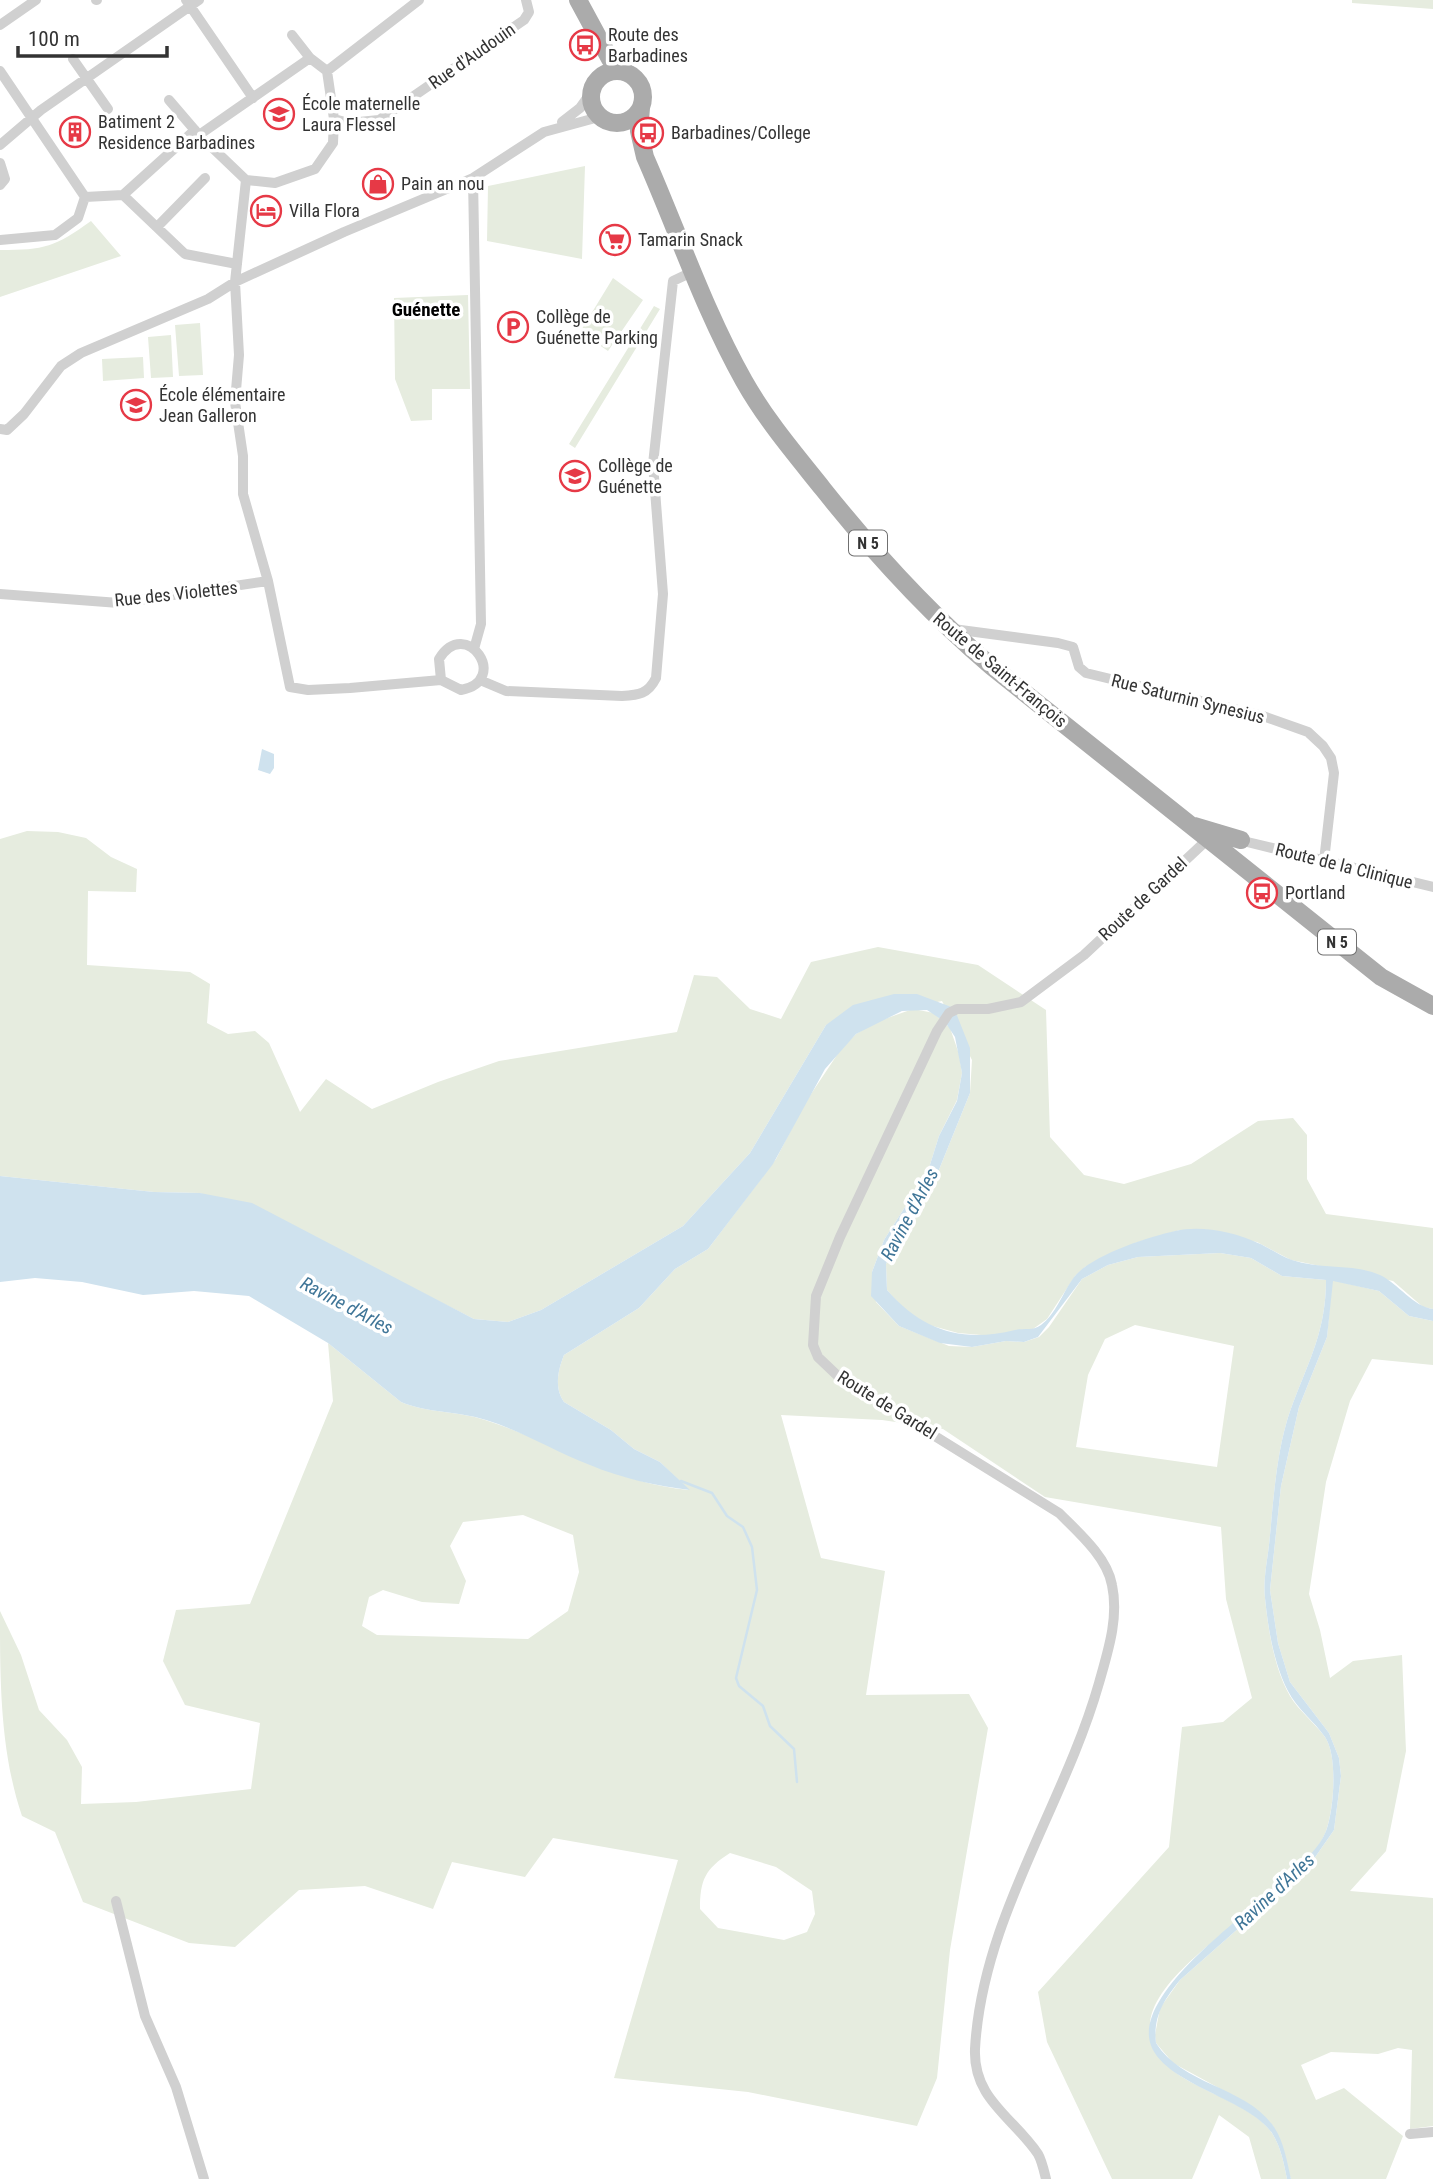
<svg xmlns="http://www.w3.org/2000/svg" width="1433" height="2179" font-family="'Roboto Condensed',sans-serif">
<rect width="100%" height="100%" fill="#fff"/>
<path fill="#e6ecdf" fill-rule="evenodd" d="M1352 0H1433V9L1352 3Z
M585 166 582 259 487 241 488 186Z
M91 221 121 256 0 297V250C45 250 55 247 91 221Z
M613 278 643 300 608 351 580 332Z
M468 295 470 389H432V420L411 421 395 379 394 298Z
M654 306 660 309 575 448 569 444Z
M200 323 203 375 179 376 175 325Z
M171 335 173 377 151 378 148 337Z
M143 357 144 378 103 381 102 359Z
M27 831 58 832 86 838 111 857 137 869 136 892 88 891 87 965 190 972 210 984 207 1023 228 1034 255 1031 269 1043 300 1112 326 1079 372 1109 438 1082 499 1061 677 1032 694 975 717 977 750 1009 781 1019 811 962 878 947 978 965 1046 1010 1050 1137 1084 1175 1124 1184 1191 1164 1258 1121 1293 1118 1307 1135V1179L1326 1214 1433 1228V1309L1423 1307 1393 1281 1291 1260 1257 1242 1180 1230 1135 1243 1085 1267 1075 1276 1047 1319 1033 1329 993 1336 958 1333 929 1325 907 1313 887 1290 886 1264 897 1239 934 1182 970 1093 972 1060 942 1001 826 1025 750 1153 683 1226 541 1310 508 1322 474 1319 391 1277 200 1193 154 1192 0 1176V839Z
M913 1009 934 1013 950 1028 959 1054 962 1073 957 1100 939 1136 928 1171 884 1240 872 1272 876 1302 899 1326 949 1346 972 1347 1006 1341 1024 1342 1039 1337 1049 1327 1082 1279 1108 1265 1138 1257 1220 1253 1251 1258 1282 1276 1326 1280C1326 1329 1310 1359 1293 1403 1276 1447 1274 1498 1269 1545 1267 1562 1263 1581 1265 1598 1268 1629 1274 1668 1290 1696 1299 1711 1314 1722 1325 1737 1338 1756 1334 1809 1326 1831 1303 1893 1151 1962 1150 2026 1149 2088 1244 2091 1272 2133 1281 2147 1284 2164 1287 2179H1261L1249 2137 1219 2115 1192 2179H1112L1047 2042 1038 1992 1169 1847 1182 1727 1223 1722 1252 1698 1226 1599 1221 1527 1045 1497 943 1429 882 1420 781 1415 821 1558 885 1571 866 1695 969 1694 988 1728 950 1950 937 2078 917 2126 748 2092 614 2078 678 1860 553 1838 525 1877 452 1862 433 1909 365 1886 299 1890 235 1947 189 1943 83 1902 55 1832 22 1816C0 1751 0 1680 0 1611L21 1655 39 1710 67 1740 82 1767 81 1804 136 1802 251 1789 260 1723 185 1705 163 1661 176 1610 250 1604 333 1401 328 1343 401 1402C427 1413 458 1411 485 1420 558 1443 609 1482 689 1490L660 1462 634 1449 611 1430 564 1402C554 1388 558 1370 564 1355L639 1308 675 1269 708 1249 776 1159 805 1103 841 1049 856 1034 876 1022ZM1135 1325 1234 1346 1217 1467 1076 1447 1088 1375 1105 1339ZM523 1515 573 1535 579 1572 568 1611 528 1639 377 1635 362 1626 369 1597 383 1590 422 1602 459 1604 466 1581 450 1546 463 1522ZM730 1853 776 1867 812 1891 815 1914 807 1932 784 1940 718 1928 700 1909C700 1880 705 1869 730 1853Z
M1332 1280 1379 1291 1409 1316 1433 1321V1365L1372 1359 1350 1401 1326 1482 1309 1594 1320 1630 1330 1678 1353 1661 1402 1655 1406 1751 1386 1851 1350 1891 1433 1898V2126L1410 2129 1412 2050 1398 2048 1378 2054 1331 2052 1301 2065 1316 2100 1344 2088 1403 2136 1386 2179H1291L1273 2126 1239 2099 1173 2063 1156 2043 1155 2035 1160 2008 1180 1980 1309 1866 1334 1830 1341 1776 1339 1758 1329 1733 1290 1682 1278 1643 1270 1590 1281 1486 1299 1407 1327 1337Z"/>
<path fill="#cfe2ee" d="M262 749 274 754V768L270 774 258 770Z
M894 994H917L954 1008 970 1048V1093L934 1182 897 1239 886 1264 887 1290C923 1331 962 1343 1015 1330 1024 1328 1033 1331 1041 1325 1056 1314 1063 1292 1074 1277 1092 1255 1148 1237 1175 1231 1201 1225 1234 1232 1258 1243 1270 1248 1280 1256 1292 1260 1321 1270 1352 1263 1380 1275 1399 1284 1412 1306 1433 1309V1321L1409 1316 1379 1291 1333 1281 1327 1337 1299 1407 1281 1486 1270 1590 1278 1643 1290 1682 1329 1733 1339 1758 1341 1776 1334 1830 1309 1866 1180 1980C1164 2000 1153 2016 1156 2043 1183 2086 1246 2086 1274 2127 1284 2142 1287 2162 1291 2179H1287C1284 2164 1281 2147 1272 2133 1248 2097 1154 2083 1149 2037 1144 1983 1255 1909 1293 1872 1305 1860 1320 1847 1326 1831 1334 1810 1338 1756 1325 1737 1314 1721 1297 1709 1288 1691 1274 1664 1268 1629 1265 1598 1263 1581 1267 1562 1269 1545 1274 1498 1276 1447 1293 1403 1310 1359 1326 1329 1326 1280L1282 1276 1251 1258 1220 1253 1138 1257 1108 1265 1082 1279 1038 1337 1024 1342 1006 1341 972 1347 940 1343 899 1326 871 1296 872 1272 884 1240 928 1171 939 1136 957 1101 962 1073 955 1037 945 1022 927 1010 902 1011 856 1034 825 1069 773 1164 708 1249 675 1269 639 1308 564 1355C558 1370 554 1388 564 1402L611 1430 634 1449 660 1462 690 1490C656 1486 621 1478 590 1465 554 1451 522 1431 486 1420 458 1411 427 1413 401 1402L328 1343 249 1296 194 1291 143 1295 82 1282 35 1278 0 1282V1176L154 1192 200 1193 252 1203 474 1319 508 1322 541 1310 683 1226 750 1153 826 1025 853 1005Z"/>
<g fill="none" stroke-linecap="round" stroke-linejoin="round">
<path stroke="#cfe2ee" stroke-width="2.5" d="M681 1481 712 1493 727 1516 743 1527 752 1547 757 1590 736 1678 739 1686 763 1706 770 1726 794 1749 797 1782"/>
<path stroke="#d0d0d0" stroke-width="10" d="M96 0H97
M186 0 253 98
M0 25 36 0
M292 35 310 58 327 71
M73 59 108 109
M0 71 85 197 123 195 195 130
M327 71 419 0
M169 100 199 135 246 180 275 183 315 169 333 143 334 119 327 71
M334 119 349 123 379 120 524 20 529 12 526 0
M562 122 580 108 590 94
M199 135 310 58
M0 145 41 110 199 0
M0 163 5 179 0 185
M473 178 481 624 474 649
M246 180 235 282 239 355 235 402 243 456V494L268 581 290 687 308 690 350 688 441 680 461 690C511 681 466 615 439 659L441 680
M123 195 185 254 237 264
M157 227 205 178
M0 240 55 235 78 218 85 197
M0 429 7 430 24 414 61 366 81 353 208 299 235 282 344 232 473 178 544 132 599 117
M0 594 119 603 268 581
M953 629 1058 643 1073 647 1079 667 1086 673 1263 716 1308 732 1323 746 1331 758 1334 773 1324 861
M480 680 506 691 622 696C639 695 648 694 656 678L663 594 653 464 673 281 692 272
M1239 840 1433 887
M116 1901 145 2016 176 2087 204 2179
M1410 2134 1433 2132
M1046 2179C1044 2171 1042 2161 1038 2154 1013 2117 973 2099 975 2049 982 1919 1064 1806 1099 1683 1108 1651 1119 1618 1112 1585 1107 1557 1078 1532 1059 1513L838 1376 818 1357 813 1345 816 1296 840 1237 937 1031 949 1013 957 1009H988L1021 1002 1084 955 1207 840"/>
<path stroke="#ababab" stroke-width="18" d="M578 0 610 59 626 72
M591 97a26 26 0 1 1 52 0a26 26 0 1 1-52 0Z
M641 108 639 131 645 157C678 232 704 310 744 381 766 420 795 454 823 489 874 553 929 613 991 666L1381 977 1433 1006
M1194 826 1241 840"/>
</g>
<defs>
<g id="bus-ring" transform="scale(1.575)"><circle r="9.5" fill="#fff" stroke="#e63946" stroke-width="1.5"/><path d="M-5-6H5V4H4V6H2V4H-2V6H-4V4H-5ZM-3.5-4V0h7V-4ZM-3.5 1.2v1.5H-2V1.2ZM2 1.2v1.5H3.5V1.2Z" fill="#e63946"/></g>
<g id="school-ring" transform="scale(1.575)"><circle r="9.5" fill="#fff" stroke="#e63946" stroke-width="1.5"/><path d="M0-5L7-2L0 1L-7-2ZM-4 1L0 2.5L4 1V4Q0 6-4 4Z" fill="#e63946"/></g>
<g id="building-ring" transform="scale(1.575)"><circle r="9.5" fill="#fff" stroke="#e63946" stroke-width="1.5"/><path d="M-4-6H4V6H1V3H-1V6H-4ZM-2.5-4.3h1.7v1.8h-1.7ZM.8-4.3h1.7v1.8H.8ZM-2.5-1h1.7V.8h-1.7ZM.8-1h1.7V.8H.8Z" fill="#e63946"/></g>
<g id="shop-ring" transform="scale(1.575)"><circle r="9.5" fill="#fff" stroke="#e63946" stroke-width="1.5"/><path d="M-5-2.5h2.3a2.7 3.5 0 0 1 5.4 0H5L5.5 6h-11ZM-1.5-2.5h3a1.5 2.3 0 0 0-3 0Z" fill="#e63946"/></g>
<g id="hotel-ring" transform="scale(1.575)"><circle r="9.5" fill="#fff" stroke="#e63946" stroke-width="1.5"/><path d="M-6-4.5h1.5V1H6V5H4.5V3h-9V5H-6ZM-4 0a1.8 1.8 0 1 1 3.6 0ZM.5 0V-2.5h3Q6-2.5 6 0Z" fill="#e63946"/></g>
<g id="supermarket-ring" transform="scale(1.575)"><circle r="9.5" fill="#fff" stroke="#e63946" stroke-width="1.5"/><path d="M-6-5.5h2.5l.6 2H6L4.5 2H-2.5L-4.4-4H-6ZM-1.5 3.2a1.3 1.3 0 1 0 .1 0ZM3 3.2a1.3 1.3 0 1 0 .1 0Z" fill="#e63946"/></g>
<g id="parking-ring" transform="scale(1.575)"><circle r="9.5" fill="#fff" stroke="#e63946" stroke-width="1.5"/><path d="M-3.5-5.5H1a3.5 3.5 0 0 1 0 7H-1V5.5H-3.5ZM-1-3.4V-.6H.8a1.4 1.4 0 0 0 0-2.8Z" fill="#e63946"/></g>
</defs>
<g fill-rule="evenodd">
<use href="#bus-ring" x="585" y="45"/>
<use href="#school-ring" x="279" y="114"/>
<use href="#building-ring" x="75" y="132"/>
<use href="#bus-ring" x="648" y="133"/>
<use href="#shop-ring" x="378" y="184"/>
<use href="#hotel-ring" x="266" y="211"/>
<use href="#supermarket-ring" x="615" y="240"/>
<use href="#parking-ring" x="513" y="327"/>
<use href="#school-ring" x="136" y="405"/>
<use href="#school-ring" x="575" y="476"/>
<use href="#bus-ring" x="1262" y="893"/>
</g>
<g text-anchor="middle" stroke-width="7" stroke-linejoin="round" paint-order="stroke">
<g fill="#fff" stroke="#707070" stroke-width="2">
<rect x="849" y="530.5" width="38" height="25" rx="5"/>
<rect x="1318" y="929.5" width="38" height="25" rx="5"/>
</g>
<g font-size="16" font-weight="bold" fill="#333">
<text x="868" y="549">N 5</text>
<text x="1337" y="948">N 5</text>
</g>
<g font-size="18" fill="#333" stroke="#fff" text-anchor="start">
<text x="608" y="41">Route des<tspan x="608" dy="21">Barbadines</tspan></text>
<text x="302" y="110">École maternelle<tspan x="302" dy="21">Laura Flessel</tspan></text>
<text x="98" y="128">Batiment 2<tspan x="98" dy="21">Residence Barbadines</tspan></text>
<text x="671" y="139">Barbadines/College</text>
<text x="401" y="190">Pain an nou</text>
<text x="289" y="217">Villa Flora</text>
<text x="638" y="246">Tamarin Snack</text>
<text x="536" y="323">Collège de<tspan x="536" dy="21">Guénette Parking</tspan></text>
<text x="159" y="401">École élémentaire<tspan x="159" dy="21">Jean Galleron</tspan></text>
<text x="598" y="472">Collège de<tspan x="598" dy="21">Guénette</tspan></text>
<text x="1285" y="899">Portland</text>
</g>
<g font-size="18" fill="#333" stroke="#fff">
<text transform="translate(472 56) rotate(-35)" y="6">Rue d'Audouin</text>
<text transform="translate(176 594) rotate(-6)" y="6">Rue des Violettes</text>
<text transform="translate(1000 670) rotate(40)" y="6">Route de Saint-François</text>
<text transform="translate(1188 699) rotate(14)" y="6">Rue Saturnin Synesius</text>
<text transform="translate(1344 866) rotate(14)" y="6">Route de la Clinique</text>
<text transform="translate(1143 899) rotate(-43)" y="6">Route de Gardel</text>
<text transform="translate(887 1405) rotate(32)" y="6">Route de Gardel</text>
</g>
<g font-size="19" font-weight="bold" fill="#000" stroke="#fff">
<text x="426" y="316">Guénette</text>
</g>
<g font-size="19" font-style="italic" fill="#3f7597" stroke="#fff">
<text transform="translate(909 1214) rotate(-62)" y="7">Ravine d'Arles</text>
<text transform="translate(347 1305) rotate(28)" y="7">Ravine d'Arles</text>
<text transform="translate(1274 1891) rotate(-43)" y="7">Ravine d'Arles</text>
</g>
</g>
<path d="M18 46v10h149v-10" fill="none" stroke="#333333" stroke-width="3.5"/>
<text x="28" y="46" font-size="21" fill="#333333" stroke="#ffffff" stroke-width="5" paint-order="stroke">100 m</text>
</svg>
